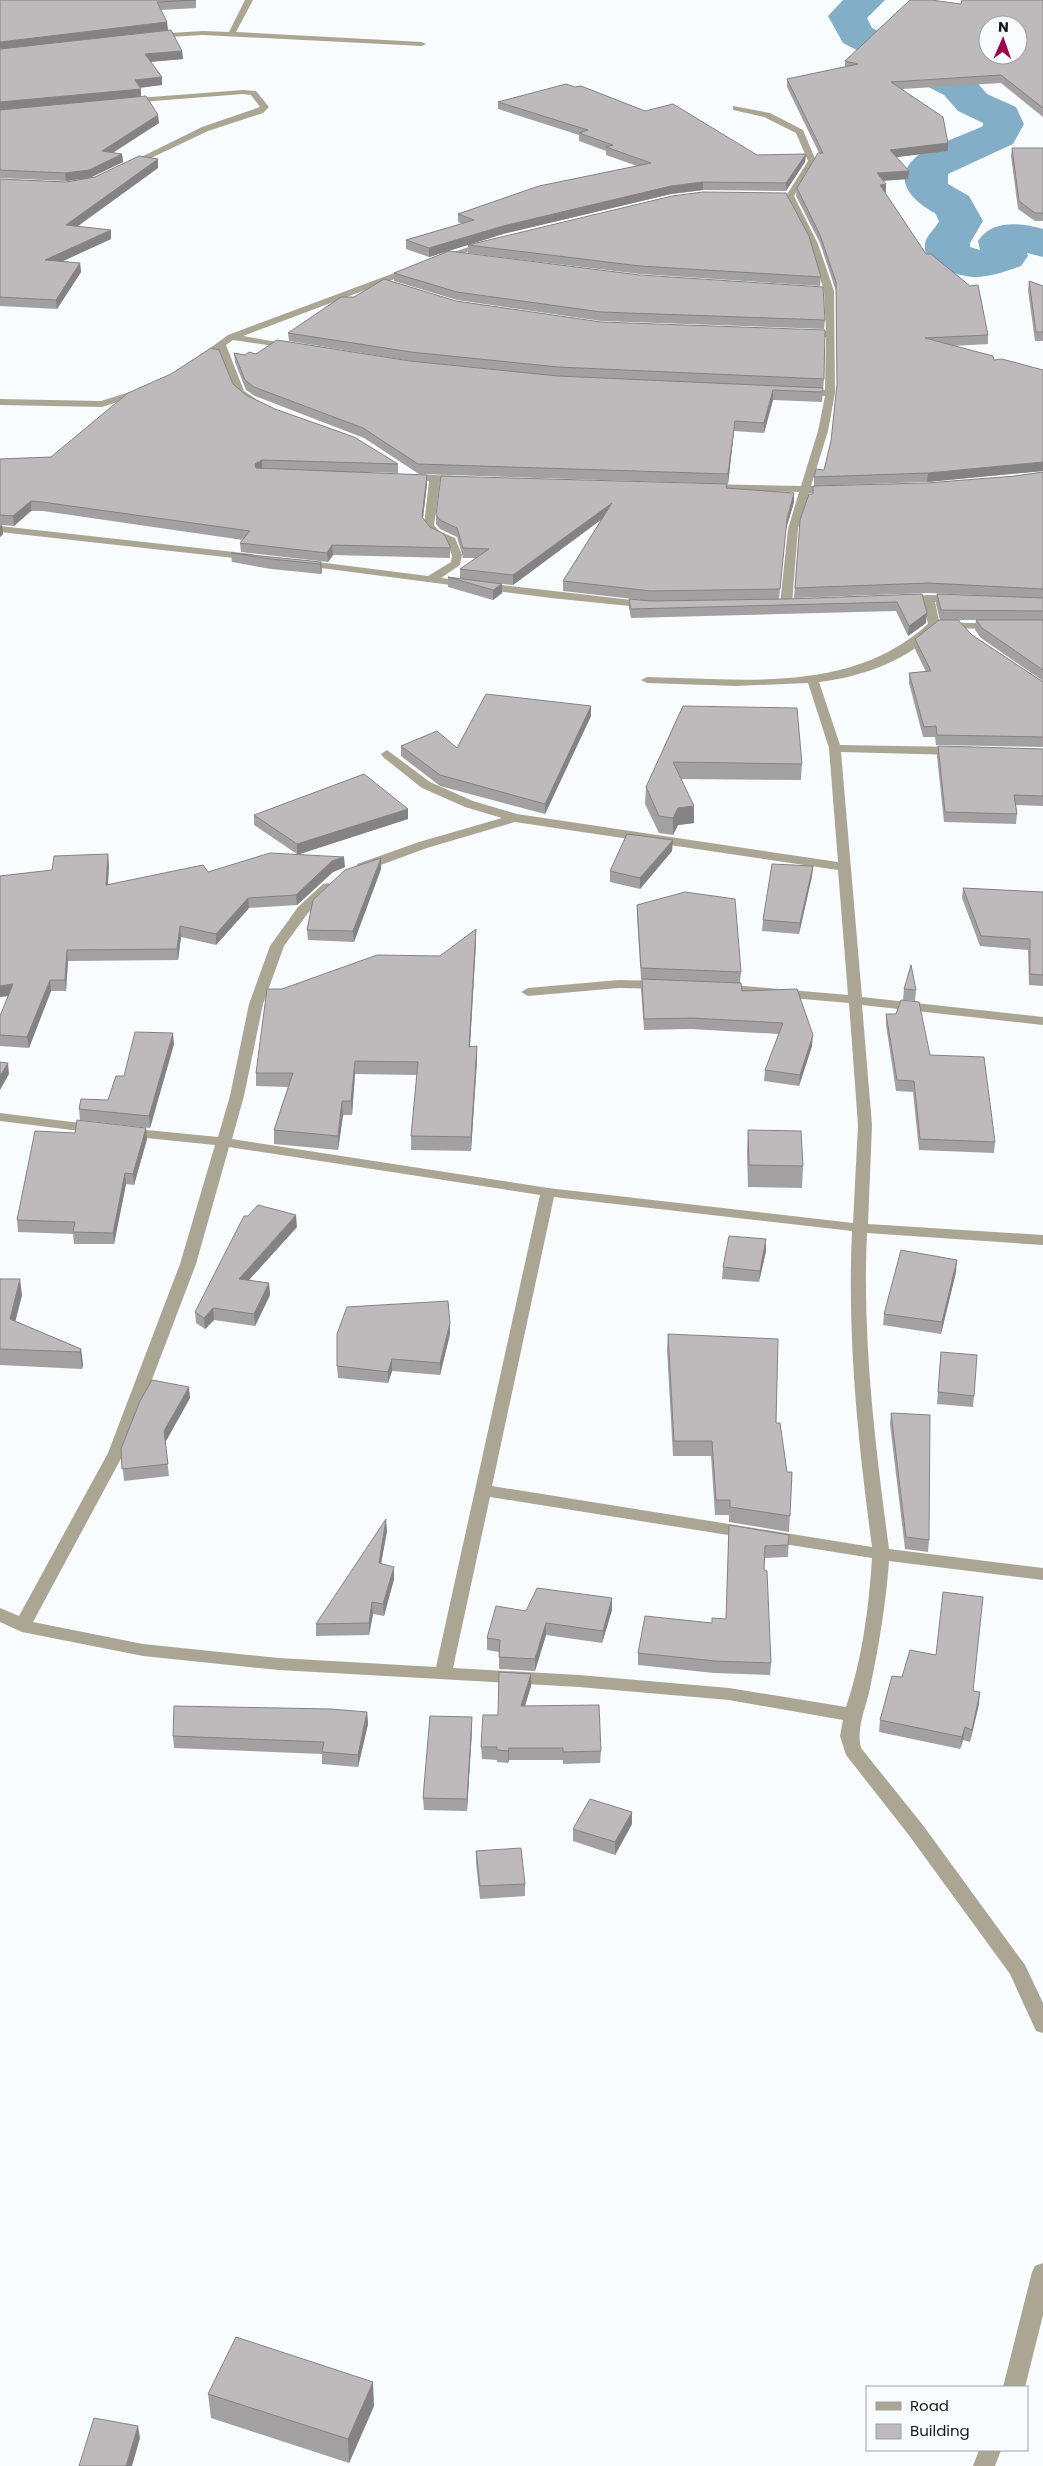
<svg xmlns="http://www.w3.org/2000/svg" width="1043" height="2466" font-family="Poppins,sans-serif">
<rect width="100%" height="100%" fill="#f9fcff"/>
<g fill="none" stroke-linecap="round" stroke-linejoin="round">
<path fill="#83aec8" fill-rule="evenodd" d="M843 0H885L867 18 872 28 974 79 987 94 1016 107 1024 124 1013 144 948 174V184L969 196 983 221 970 243V247L980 250 978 241C993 219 1020 223 1043 229V257L1027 253 1028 256 1021 266C1007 271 991 277 976 277 959 277 917 265 926 240 929 233 936 228 939 221L935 213C914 202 890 180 916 157 926 148 969 133 983 126V123L958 111 944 95 843 43 828 16Z"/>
<path fill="#aba593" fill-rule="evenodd" d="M245 0H253L236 32 422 42 426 44 422 46 203 35 153 38 149 36 153 34 203 31 229 32Z
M243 90 256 91 269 107 263 113 208 131 130 168 123 166 202 127 260 107 251 95 243 94 128 103 124 101 125 99Z
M733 106 770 113 803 130 816 161 794 196 818 244 834 291 835 393 828 431 811 486 833 487 838 490 833 493H809L798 529 792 604 786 607 780 604 788 529 799 492 706 490 701 487 706 484 801 486 818 431 825 396 804 395 799 392 804 389 825 390 826 337 805 336 800 333 805 330 826 331 824 291 810 244 786 196 808 161 796 133 764 117 733 110Z
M484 242 491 244 440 261 432 259Z
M413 266 418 269 416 271 243 336 294 345V349L233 340 226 345 244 391 256 399V403C235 407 224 365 218 351L202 362 194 360 228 335Z
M139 389 144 392 142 394 102 407 0 405V399L101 401Z
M406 474 461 476 466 479 461 482 440 481 434 525 439 531 455 538 462 555 460 565 441 578 649 602 655 605 649 608 551 598 298 565V561L302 560 428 576 451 562 452 555 446 542 431 535 424 525 429 481 402 479 401 477Z
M0 526 252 554 257 557 252 560 0 532Z
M928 595 957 596 963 599 957 602H935L940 625C913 660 861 677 819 682L840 745 957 747 963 751 957 755 841 752 862 997 1043 1017V1025L862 1005 872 1125 868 1224 1043 1235V1245L867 1233C862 1339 875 1444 889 1549L1043 1568V1580L889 1561C886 1603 879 1646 870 1688 866 1709 856 1726 861 1748L922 1824 1025 1965 1043 2003V2033L1036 2031 1010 1974 908 1834 846 1755 840 1736 843 1720 729 1700 579 1687 279 1670 143 1656 22 1632 0 1622V1608L19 1616 108 1453 180 1264 215 1145 126 1136 119 1132 126 1128 218 1137 230 1096 249 1004 270 946 298 907 323 884 328 883 334 887 308 913 284 946 263 1004 244 1096 232 1139 548 1188 853 1223 858 1125 849 1003 721 992 714 988 721 984 848 995 838 870 515 822 427 848 367 870 362 871 356 867 357 864 419 842 502 818 465 807 422 788 383 757 381 754 387 750 430 782 473 801 517 814 838 862 829 748 808 683 736 686 647 683 641 680 647 677C743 679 851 694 928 624L923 602H905L899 599 905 596ZM229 1147 540 1195 436 1667 279 1658 143 1644 33 1622 124 1453 196 1264ZM554 1197 852 1231C847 1337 858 1442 872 1547L492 1486ZM490 1497 872 1558C869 1608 862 1660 846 1707L729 1688 579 1675 453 1668Z
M945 623H994L1000 626 994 629 941 628 939 626Z
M619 980 661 981 668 985 661 989 619 988 528 996 521 992 528 988Z
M0 1113 96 1125 103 1129 96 1133 0 1121Z
M1043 2263V2315L1025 2387H1003L1032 2272 1035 2266Z
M979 2450H1001L995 2466H973Z"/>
</g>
<path fill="#a3a0a2" d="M0 0H196V8L161 10 168 30 182 51 183 59 151 62 162 85 140 88 141 97 159 123 113 153 122 154 123 162 90 178 158 168 77 226 111 239 62 261 80 263 81 272 57 309 0 306V179L66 182 88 178 66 181 0 178Z
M1043 0V117L1001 83 902 89 948 143V151L896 157 909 171 908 179 883 181 886 192 885 193 926 254 988 335V344L952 346 994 360 1043 370V471L927 482 814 486V477L824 470 831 441 837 389 836 291 820 243 796 196 797 188 819 153 787 87V79L845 67V61L961 4Z
M498 102 757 155 806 154 805 162 786 191 703 190 671 194 503 234 429 257 406 249V240L462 224 458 222V214L637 166 606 155V151L579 141V135L498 109Z
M1012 148H1043V221H1035L1018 209 1011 156Z
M468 245 821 277 820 286 640 274 468 253Z
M394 273 825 320 824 329 601 321 457 300 394 281Z
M1029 281 1043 286V341H1035L1028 290Z
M456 301 824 379 822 402 773 400 764 433 734 431 728 484 419 474 364 438 255 396 246 390 235 362 234 353 245 355 256 354 410 361 558 376 411 361 289 341 288 333Z
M233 384 246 395 275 409 398 464V473L365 472 427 484 423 518 430 527 450 546V558L333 555 328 562 241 552 240 543 243 540 43 511H31L14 526 2 525 3 534 0 537V459L51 457Z
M1043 472V681L981 638 975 630 976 620H958L972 635 1043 682V747L936 745 935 737H923L909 683V673L926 672 915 649V639L940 620 936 604 937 594 998 596 928 593 794 598 800 520 813 494 1015 476Z
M727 488 794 502 786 529 779 599 651 601 563 591V581L601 520 513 585 460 579V569L476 558H463L457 537 440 529 436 524V515Z
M231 553 321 562 322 572 321 574 271 569 232 562Z
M448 577 502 584V593L493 600 448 587Z
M922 594 926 623 908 636 896 611 631 618 629 608V599L651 601 787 599Z
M683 706 802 764 801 780 681 779 694 823 678 825 673 835 659 833 645 804 646 787Z
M591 716 545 814 440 786 401 756V746L457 748Z
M938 746 1043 749V806L1016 805 1017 814 1016 824 944 822 937 756Z
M408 809V819L298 854 345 867 333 872 297 905 249 908 216 945 181 937 178 960 68 961 66 991H51L29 1048 0 1046V1016L8 996 0 997V876L109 865 108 885 208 872 297 854 254 825V815Z
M672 851 640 889 610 882V871Z
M813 866 812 876 799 934 762 931 763 920Z
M381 869 354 942 308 940 307 930Z
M963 888 1043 892V986L1029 985 1028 950 980 946 962 898Z
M637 905 741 972 740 983 742 991 812 1046 799 1086 764 1081 765 1070 779 1034 691 1029 644 1030 641 990 642 979H641L637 916Z
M476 929V942L470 1047 477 1046V1060L471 1151 411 1150V1136L417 1075 355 1074 352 1115H343L338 1150 274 1144V1130L288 1087 256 1086V1073L282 989 440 956Z
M904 989 916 990 915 1001 903 1000Z
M886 1014 930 1055 995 1142 994 1153 919 1150 913 1092 896 1091 886 1025Z
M174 1044 150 1128 80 1120 79 1109 108 1100 124 1076Z
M748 1130 803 1166 802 1188 748 1187 747 1152Z
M147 1139 134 1185 126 1184 114 1244H74L73 1234 18 1232 17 1220Z
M297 1227 249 1280 269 1283 270 1295 255 1326 214 1320 205 1329 196 1323 195 1312Z
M766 1251 759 1282 722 1279 723 1267Z
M956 1272 941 1334 883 1325 884 1314Z
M0 1279 22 1295 15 1321 81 1349 83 1365 82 1369 0 1365Z
M450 1323V1334L440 1375 392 1371 388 1383 338 1378 337 1366Z
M668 1334 776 1423 787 1472H792L789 1532 729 1522V1515H715L711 1456H673L667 1349Z
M941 1352 974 1396 973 1407 937 1404Z
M190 1398 165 1442 169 1476 124 1481 121 1449Z
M891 1413 929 1540 928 1552 905 1549 890 1424Z
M729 1525 789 1535 788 1557 765 1558 764 1570 771 1663 770 1675 714 1673 638 1665V1653L726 1619Z
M387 1531 381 1563 394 1579 384 1616 373 1614 369 1635 316 1636V1624Z
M612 1610 602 1643 546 1635 535 1671 499 1669V1652L487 1650V1638L526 1611Z
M531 1686 525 1706 601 1751 600 1763 563 1764V1760H509L508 1763 497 1762V1760L482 1759 481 1747 498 1715Z
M973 1691 979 1704 970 1742 963 1740 960 1749 879 1732 880 1720Z
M367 1712 368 1724 358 1767 322 1764V1754L174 1748 173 1736Z
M472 1730 467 1811 424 1810 423 1798Z
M632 1824 615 1855 573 1841V1829Z
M476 1851 525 1884V1896L480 1899 476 1863Z
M208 2394 374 2406 349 2463 211 2418Z"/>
<path fill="#858284" d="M167 22 168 30 0 50V42Z
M182 51 183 59 146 62 145 54Z
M162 77V85L135 88V80Z
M141 89V97L0 111V102Z
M158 115 159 123 102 159V151Z
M948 143V151L889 158 890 150Z
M122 154 123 162 89 178 66 181 65 173Z
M806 154 805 162 786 191V183Z
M158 159V168L67 234 66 225Z
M909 171 908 179 876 181 877 173Z
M703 182V190L671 194 503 234 429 257V248L503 226 671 186Z
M886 184V192L880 193V185Z
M111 230V239L46 269 45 260Z
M80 263 81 272 57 309 56 300Z
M773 390V400L764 433V423Z
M735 421 734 431 728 484V474Z
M262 460V469L255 473V464Z
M1043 462V471L927 482 928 473Z
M427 475V484L422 526V517Z
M794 493V502L786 529 779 599 787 519Z
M31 501V511L14 526 13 516Z
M612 503 611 512 513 585V575Z
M2 525 3 534 0 537V527Z
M332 545 333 555 328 562 327 553Z
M321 562 322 572 321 574 320 564Z
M502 584V593L493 600V590Z
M927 613 926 623 908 636 909 626Z
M591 706V716L545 814V804Z
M694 806V823L678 825 673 835V818L678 808Z
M408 809V819L297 855V844Z
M673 840 672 851 640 889V878Z
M108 854 109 865 107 896 106 885Z
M344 857 345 867 333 872 297 905 296 895 332 861Z
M381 858V869L354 942 353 931Z
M813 866 812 876 799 934 800 923Z
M248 898 249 908 216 945V934Z
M180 926 181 937 178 960 177 949Z
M476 929V942L469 1061V1047Z
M67 950 68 961 66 991 65 980Z
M50 980 51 991 29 1048 27 1037Z
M13 984 14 995 0 997V986Z
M173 1033 174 1044 150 1128 149 1116Z
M813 1035 812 1046 799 1086 800 1075Z
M477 1046V1060L471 1151V1137Z
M355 1061V1074L352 1115 351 1101Z
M8 1063 9 1074 0 1090V1076Z
M342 1101 343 1115 338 1150V1136Z
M146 1128 147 1139 134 1185 133 1174Z
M125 1173 126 1184 114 1244 113 1233Z
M296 1215 297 1227 240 1290 239 1279Z
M766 1239V1251L759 1282 760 1271Z
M957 1260 956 1272 941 1334 942 1322Z
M20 1279 22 1295 12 1335 10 1319Z
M269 1283 270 1295 255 1326 254 1314Z
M213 1308 214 1320 205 1329 204 1318Z
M450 1323V1334L440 1375V1363Z
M81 1349 83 1365 82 1369 80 1352Z
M392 1359V1371L388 1383V1372Z
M189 1387 190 1398 165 1443 164 1431Z
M386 1519 387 1531 379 1575V1563Z
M394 1567V1579L384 1616 383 1604Z
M612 1598V1610L602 1643 603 1631Z
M372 1602 373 1614 369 1635V1623Z
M546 1623V1635L535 1671V1659Z
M531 1674V1686L521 1718V1706Z
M980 1692 979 1704 970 1742 972 1730Z
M367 1712 368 1724 358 1767V1755Z
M472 1717V1730L467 1811V1799Z
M965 1727 963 1740 960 1749 962 1737Z
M509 1748V1760L508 1763V1751Z
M632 1812V1824L615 1855V1842Z
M373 2382 374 2406 349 2463 348 2439Z
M138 2426 140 2438 132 2466H126Z"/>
<path fill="#bebabc" stroke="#858284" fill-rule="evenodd" d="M0 0H196L157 2 167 22 0 42Z
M910 0H931L961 4 962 0H1043V108L1001 75 891 82 943 117 948 143 890 150 909 171 877 173 886 184 880 185 926 254H931L970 286 978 285 988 335 925 338 993 356 994 360 1002 359 1043 370V462L928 473 814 477 816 469 824 470 831 441 837 384 836 282 820 235 797 188 818 153H823L787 79 858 64 845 61ZM988 25H1018V55H988Z
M171 30 182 51 145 54 162 77 135 80 141 89 0 102V49Z
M566 84 575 87 581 86 645 111 673 104 757 155 806 154 786 183 703 182 671 186 503 226 429 248 406 240 474 220 458 214 539 186 651 163 606 147 613 145 579 133 588 130 498 102Z
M146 96 158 115 102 151 122 154 89 170 65 173 0 170V110Z
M1012 148H1043V213H1035L1019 201Z
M139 156 158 159 66 225 111 230 45 260 80 263 56 300 0 297V179L66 182 95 177Z
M703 192 786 193 809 236 821 277 640 266 468 245 672 196Z
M449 251 640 275 823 287 825 320 601 312 457 292 394 273Z
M384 279 456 301 601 322 825 330 824 379 558 367 411 352 288 333 341 297H354Z
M1029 281 1043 286V332H1036Z
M277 340 410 361 558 376 823 388 822 392 773 390 764 423 735 421 728 474 418 464 363 428 254 387 245 380 234 353 245 355 249 352 256 354Z
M211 348 219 350 233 384 246 395 275 409 354 437 398 464 262 460 255 464 256 468 427 475 422 517 430 527 444 534 450 546V548L332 545 327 553 240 543 250 531 42 502 31 501 13 516 0 515V459L51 457 128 393 171 374Z
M1043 472V589L929 583 795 588 800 520 809 494H813V486L927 483 1015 476Z
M441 476 727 484 726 488 794 493 787 519 780 589 651 591 563 581 612 503 513 575 460 569 489 549 463 548 457 528 440 520 436 515Z
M231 553 321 562 320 564 271 559Z
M448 577 502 584 493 590Z
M922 594 927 613 909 626 897 602 631 609 629 599 651 601 787 599Z
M937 594 1043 598V611L941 610Z
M939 620H958L972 635 1043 682V737L937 735 936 726 924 727 909 673 931 671 915 639Z
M976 620H1043V670L982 628Z
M486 694 591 706 545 804 440 775 401 746 437 731 457 748Z
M683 706 797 708 802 764 673 762 694 806 678 808 673 818 659 816 646 787Z
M938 746 1043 749V796L1014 795 1017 814 945 812Z
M364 774 408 809 297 844 254 815Z
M627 834 673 840 640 878 610 871Z
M270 853 344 857 332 861 296 895 248 898 216 934 180 926 177 949 67 950 65 980H50L27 1037 0 1035V1016L13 984 0 986V876L52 870 54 856 108 854 106 885 203 865 208 872Z
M381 858 353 931 307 930 313 900 345 870Z
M772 864 813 866 800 923 763 920Z
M963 888 1043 892V975L1030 974V939L981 936Z
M685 892 735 899 741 972 641 968 637 905Z
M476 929 469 1047 477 1046 471 1137 411 1136 418 1062 355 1061 351 1101H342L338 1136 274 1130 293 1073H256L267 989H282L377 955 440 956Z
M911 965 916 990 904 989Z
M642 979 741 983 742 991 797 989 813 1035 800 1075 765 1070 783 1023 692 1018 644 1019Z
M901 1000 919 1002 930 1055 984 1057 995 1142 920 1139 914 1081 897 1080 886 1014H896Z
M135 1032 173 1033 149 1116 79 1109 81 1099 108 1100 116 1076H124Z
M0 1062 8 1063 0 1076Z
M77 1120 146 1128 133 1174 125 1173 113 1233 73 1232 75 1222 17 1220 35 1131 75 1133Z
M748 1130 801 1131 803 1166 749 1165Z
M258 1205 296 1215 239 1279 269 1283 254 1314 213 1308 204 1318 195 1312 244 1216H248Z
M729 1236 766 1239 760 1271 723 1267Z
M901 1250 957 1260 942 1322 884 1314Z
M0 1279H20L10 1319 81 1349 80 1352 0 1349Z
M448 1301 450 1323 440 1363 392 1359 388 1372 337 1366V1334L347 1307Z
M668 1334 778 1339 776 1423H780L787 1472H792L790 1516 730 1507V1500H716L712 1441H674Z
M941 1352 977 1355 974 1396 938 1392Z
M152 1380 189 1387 164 1431 168 1464 122 1469 121 1449 140 1401Z
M891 1413 930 1415 929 1540 906 1537Z
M386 1519 379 1563 394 1567 383 1604 372 1602 369 1623 316 1624Z
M729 1525 789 1535 788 1545 765 1546 764 1570 767 1571 771 1663 715 1661 638 1653 645 1616 712 1623V1618L726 1619Z
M537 1588 612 1598 603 1631 546 1623 535 1659 499 1657 500 1640 487 1638 496 1606 526 1611Z
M943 1592 983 1597 973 1691 980 1692 972 1730 965 1727 962 1737 880 1720 892 1676 902 1677 910 1650 936 1655Z
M499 1672 531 1674 521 1706 599 1705 601 1751 563 1752V1748H509L508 1751 497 1750V1747H481L483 1715H498Z
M174 1706 331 1709 367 1712 358 1755 322 1752 324 1742 173 1736Z
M430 1716 472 1717 467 1799 423 1798Z
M590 1799 632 1812 615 1842 573 1829Z
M521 1848 525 1884 480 1886 476 1851Z
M236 2337 373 2382 348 2439 208 2394Z
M94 2418 138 2426 126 2466H79Z"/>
<rect x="866" y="2386" width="162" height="65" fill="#f9fcff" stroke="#9ea0a2"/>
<rect x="876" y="2402" width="25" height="8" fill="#aba593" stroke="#9ea0a2"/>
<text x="910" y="2411" font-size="15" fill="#151617">Road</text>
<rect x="876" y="2424" width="25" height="15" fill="#bebabc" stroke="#9ea0a2"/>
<text x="910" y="2436" font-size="15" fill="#151617">Building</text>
<g transform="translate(1003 40) rotate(2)"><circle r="24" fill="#f9fcff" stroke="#9ea0a2"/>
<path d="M0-4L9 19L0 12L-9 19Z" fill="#9e054c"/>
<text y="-8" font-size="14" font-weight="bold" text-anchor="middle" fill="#151617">N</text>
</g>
</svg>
